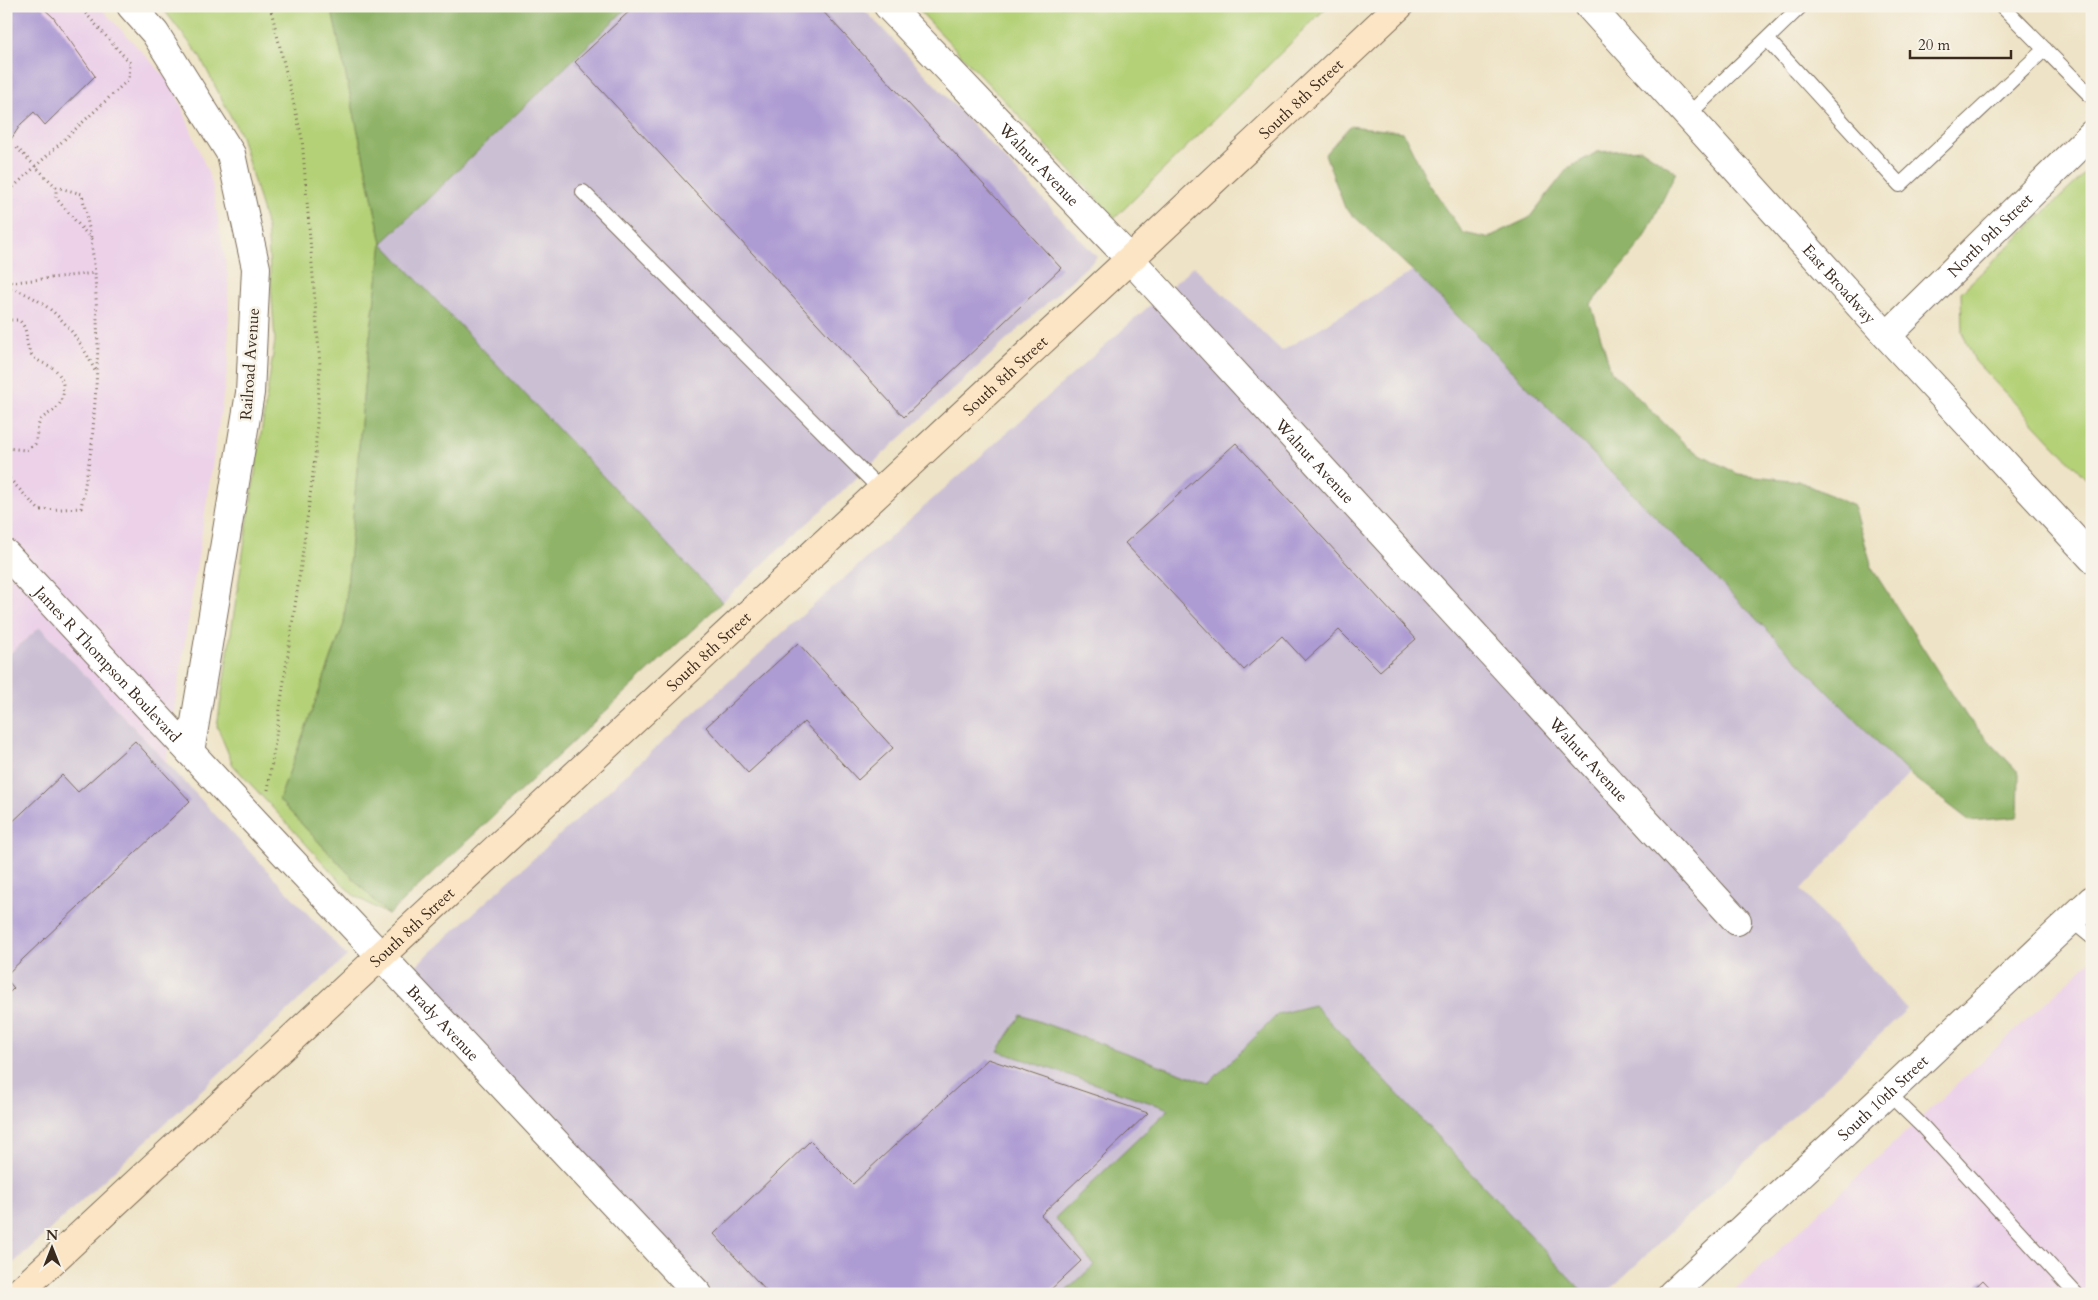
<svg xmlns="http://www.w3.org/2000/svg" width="2098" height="1300" font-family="Cardo,serif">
<rect width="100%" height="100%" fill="#f7f3e8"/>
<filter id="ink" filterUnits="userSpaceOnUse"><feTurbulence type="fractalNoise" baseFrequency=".02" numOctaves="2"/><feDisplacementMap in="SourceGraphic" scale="10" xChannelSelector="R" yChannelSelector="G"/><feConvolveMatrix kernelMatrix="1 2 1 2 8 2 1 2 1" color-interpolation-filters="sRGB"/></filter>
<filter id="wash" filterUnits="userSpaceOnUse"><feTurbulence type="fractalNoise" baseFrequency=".0096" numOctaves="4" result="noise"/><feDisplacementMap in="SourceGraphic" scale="20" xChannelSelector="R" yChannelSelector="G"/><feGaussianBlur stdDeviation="1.12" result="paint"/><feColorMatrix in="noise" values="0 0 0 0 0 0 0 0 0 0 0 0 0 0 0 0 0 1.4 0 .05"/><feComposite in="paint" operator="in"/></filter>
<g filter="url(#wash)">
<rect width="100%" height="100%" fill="#eee3c6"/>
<path fill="#ecd1e9" d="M6 6H99L173 85 212 183 228 278 229 358 166 762 40 627 6 657Z
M2092 959V1294H1731Z"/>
<path fill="#cbbfd4" d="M629 6H861L1097 257 722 602 382 243Z
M1194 266 1282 351 1413 271 1909 774 1801 890 1907 1009 1605 1294H698L402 978 779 636Z
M40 627 347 956 6 1270V657Z"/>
<path fill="#b4d177" stroke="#787e4a" d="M161 6H331L382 243 365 376 344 624 279 800 388 915 352 894 233 765 217 726 275 341 267 227 241 136 199 55Z
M915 6H1328L1115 218Z
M2092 167V485L1975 361 1962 332 1961 292Z"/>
<path fill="#8fb368" stroke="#656e43" d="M331 6H629L382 243 722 602 388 915 279 800 344 624 365 376 382 243Z
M1350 126 1403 132 1428 182 1463 233 1487 238 1529 218 1568 168 1597 152 1641 149 1676 172 1644 239 1591 304 1611 371 1689 448 1738 474 1799 481 1854 506 1873 570 1967 717 2019 773 2018 817 1970 821 1909 774 1413 271 1345 208 1325 154Z
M1314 1005 1582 1291 1579 1294H1063L1094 1265 1055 1218 1169 1109 998 1051 1021 1015 1209 1083 1278 1014Z"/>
<g id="blocks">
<path fill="#ad9bd3" d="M6 6H41L53 17 95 76 45 125 34 112 21 124 6 147Z
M635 6H818L1061 268 904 417 575 62Z
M1236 443 1416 639 1380 671 1339 630 1305 661 1282 636 1244 670 1125 543Z
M798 643 893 748 858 780 804 722 748 773 706 727Z
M135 741 190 801 6 975V828L62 775 78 792Z
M6 979 14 988 6 996Z
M988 1059 1148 1113 1041 1215 1081 1261 1046 1294H769L714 1234 810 1141 853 1184Z
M1983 1280 1996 1294H1968Z"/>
</g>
</g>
<g filter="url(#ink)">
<use href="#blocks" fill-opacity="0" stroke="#7a6b59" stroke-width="1"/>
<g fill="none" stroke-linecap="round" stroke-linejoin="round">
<g stroke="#7a6b59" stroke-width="16">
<path id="service" d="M2002 6 2092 97
M1767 39 1900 185 2045 49
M1688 115 1801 6
M583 192 881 490
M2071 920 2092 937
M1888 1093 1923 1127 2076 1294"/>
</g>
<g stroke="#7a6b59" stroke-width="30">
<g id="minor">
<path d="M131 6 155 33 231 154 256 268 250 393 190 752"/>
<path id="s1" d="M888 6 1130 259 1737 921"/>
<path id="s2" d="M6 554 257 824 698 1294"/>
</g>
</g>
<g stroke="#7a6b59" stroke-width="30">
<g id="tertiary">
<path id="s3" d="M1589 6 1887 336 2092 558"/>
<path id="s4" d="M1887 336 2092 134"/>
<path id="s5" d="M1672 1294 1892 1089 2092 900"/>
</g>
</g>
<g stroke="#7a6b59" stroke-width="30">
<g id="secondary">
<path id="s6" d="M17 1294 1130 259 1399 6"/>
</g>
</g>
<path stroke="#7a6b59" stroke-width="3" stroke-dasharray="1 4" stroke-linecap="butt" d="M56 187 82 194 91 238
M6 194 129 79 130 63 79 6
M6 283 95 273
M6 287C50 298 78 333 96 373
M6 320H19C30 331 24 340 30 352 36 364 51 363 58 373 66 383 65 399 56 409 51 413 44 415 40 421 37 427 37 437 35 444L26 450 6 448
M6 475 39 510 81 508 92 444 96 387 98 345 95 273 91 239 56 198V187L14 145
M268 790 301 565 315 458 320 365 302 138 270 6"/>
<use href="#service" stroke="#fff" stroke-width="14"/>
<use href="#minor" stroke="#fff" stroke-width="28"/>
<use href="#tertiary" stroke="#fff" stroke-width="28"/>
<use href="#secondary" stroke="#fce5c4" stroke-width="28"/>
</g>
</g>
<g text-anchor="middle" stroke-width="5" stroke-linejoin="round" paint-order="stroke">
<g font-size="16" fill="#3b2a1e" stroke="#f7f3e8">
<text dy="6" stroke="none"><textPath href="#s6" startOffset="1754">South 8th Street</textPath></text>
<text dy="6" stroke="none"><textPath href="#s1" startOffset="219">Walnut Avenue</textPath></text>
<text dy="6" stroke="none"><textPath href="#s4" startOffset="144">North 9th Street</textPath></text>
<text dy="6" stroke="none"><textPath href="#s3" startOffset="374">East Broadway</textPath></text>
<text transform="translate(249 364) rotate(-86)" y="6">Railroad Avenue</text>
<text dy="6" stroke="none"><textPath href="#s6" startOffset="1349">South 8th Street</textPath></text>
<text dy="6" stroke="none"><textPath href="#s1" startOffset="624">Walnut Avenue</textPath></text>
<text dy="6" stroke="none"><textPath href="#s6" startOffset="944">South 8th Street</textPath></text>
<text dy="6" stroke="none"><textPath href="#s2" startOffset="150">James R Thompson Boulevard</textPath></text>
<text dy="6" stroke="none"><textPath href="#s1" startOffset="1029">Walnut Avenue</textPath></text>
<text dy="6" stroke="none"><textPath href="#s6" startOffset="539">South 8th Street</textPath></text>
<text dy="6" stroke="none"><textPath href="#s2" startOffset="641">Brady Avenue</textPath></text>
<text dy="6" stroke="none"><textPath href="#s5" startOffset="288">South 10th Street</textPath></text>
</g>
</g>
<rect width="2098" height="1300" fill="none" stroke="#f7f3e8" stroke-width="25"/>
<g transform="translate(52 1248)" stroke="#f7f3e8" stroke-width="4" paint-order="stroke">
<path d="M0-4L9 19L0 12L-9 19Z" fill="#3b2a1e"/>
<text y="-8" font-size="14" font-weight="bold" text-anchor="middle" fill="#3b2a1e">N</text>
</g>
<path d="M1910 50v8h101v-8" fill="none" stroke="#3b2a1e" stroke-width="2.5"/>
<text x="1918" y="50" font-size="15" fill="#3b2a1e" stroke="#f7f3e8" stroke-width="4" paint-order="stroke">20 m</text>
</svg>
